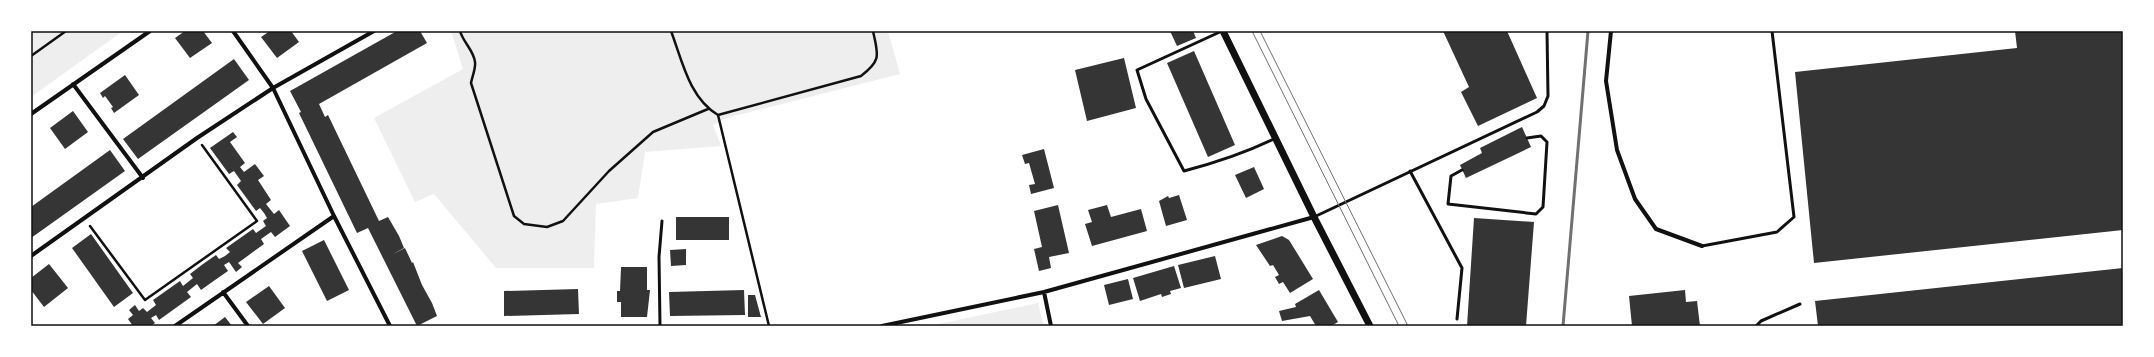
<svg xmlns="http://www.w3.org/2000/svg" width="2154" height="357" font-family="Cabin,sans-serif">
<rect width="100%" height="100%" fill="#fff"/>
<path fill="#eee" d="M31 31H123L31 97Z
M451 31H888L900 74 726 118 713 125 721 146 645 152 638 198 596 204 594 268H496L434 194 415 202 374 118 463 69Z
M1038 303 1044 326H929Z"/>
<path fill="#353535" d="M185 31H203L212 43 190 58 175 38Z
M270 31H291L299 42 277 58 261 37Z
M397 31H420L427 43 319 104 325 117 328 115 379 221 388 217 399 236 404 248 393 254 405 248 412 263 413 262 422 285 432 303 437 316 417 326 368 228 357 233 299 113 301 112 290 91Z
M1170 31H1193L1196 38 1177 46Z
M1443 31H1507L1537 98 1478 126 1461 92 1469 87Z
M2015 31H2123V230L1814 263 1795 72 2017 48Z
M1194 51 1235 145 1208 157 1167 63Z
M1124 58 1136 108 1087 121 1075 70Z
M234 59 249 80 138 159 123 139Z
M125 75 139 95 114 113 111 108 113 107 105 96 103 98 100 93Z
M73 111 88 132 65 149 50 128Z
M1522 127 1531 147 1466 178 1460 165 1482 153 1480 148Z
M233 132 237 137 230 142 245 163 240 167 244 172 255 164 264 176 258 180 271 200 266 204 274 214 279 210 290 226 275 237 271 232 261 239 264 244 238 263 242 267 236 272 229 262 224 265 228 271 215 280 201 290 197 284 187 292 191 297 159 320 156 315 151 318 155 323 151 326H133L128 319 133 315 129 310 135 305 139 311 143 308 147 312 156 305 153 300 180 281 183 286 193 278 190 274 203 264 216 255 219 259 225 256 230 252 226 248 253 229 256 233 266 226 263 221 267 218 264 213 260 208 256 211 237 185 241 181 234 171 229 174 210 148Z
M1044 149 1054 188 1031 194 1029 185 1035 184 1029 163 1025 164 1022 155Z
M110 150 125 171 31 238V207Z
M1254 167 1264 189 1246 198 1235 175Z
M1179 195 1187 220 1166 226 1159 201 1168 196 1169 198Z
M1058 205 1069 253 1049 257 1051 268 1039 271 1034 249 1042 247 1034 211Z
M1107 205 1111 217 1141 209 1147 231 1092 246 1085 224 1092 222 1088 210Z
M676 217H729V240H676Z
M1474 218 1534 222 1526 326H1467Z
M91 234 133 293 114 307 72 248Z
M1282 236 1289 240 1313 279 1290 293 1283 282 1279 284 1275 277 1279 275 1273 265 1270 266 1256 245Z
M324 240 349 290 327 301 302 251Z
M686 249V265L671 266 670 250Z
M1215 256 1221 279 1184 288 1178 265Z
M49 264 68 288 44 307 31 290V278Z
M1174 266 1181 288 1170 291 1171 294 1162 297 1161 294 1140 301 1133 278Z
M621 267H647V290H650L647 317H621V302H617V291H620Z
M2123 268V326H1818L1815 301Z
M1128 279 1133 299 1109 305 1104 285Z
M269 286 285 308 263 324 246 302Z
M578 289 579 314 504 316V291Z
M744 290 745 315 670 316 669 292Z
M1319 290 1338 322 1331 326H1316L1310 316 1282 321 1279 311 1296 307 1295 304Z
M1685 290 1686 302 1697 301 1700 326H1632L1629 296Z
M748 295H755L761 317H748Z
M225 317 232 326H213Z"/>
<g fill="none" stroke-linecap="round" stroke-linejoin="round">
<path stroke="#111" stroke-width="2.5" d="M460 31C463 42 474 51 475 62 476 68 472 77 471 83L514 216 524 224 547 227 563 221 609 171 653 132 708 109
M671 31C682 60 689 98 718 115L861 76C882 60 878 55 873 31
M31 56 66 31
M718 115 769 326
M90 226 145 300 257 221 202 145"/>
<path stroke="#111" stroke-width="3" d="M1222 31 1137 70 1146 99 1184 171C1215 163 1245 153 1274 139
M1462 170 1451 176 1448 204 1536 214 1543 207 1547 142 1541 136 1527 138
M1410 171 1462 268 1457 319
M1314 217 1537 112 1544 106 1548 96 1547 31
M1702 246 1777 232 1794 217 1772 31
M660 326 659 257 662 221
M1756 326 1761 321 1800 304"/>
<path stroke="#111" stroke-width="4" d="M233 31 273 88 334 216 390 326
M1611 31 1606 81 1617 150 1635 199 1656 229 1702 246
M73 84 143 178
M31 114 150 31
M31 256 197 138 273 88 374 31
M223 292 248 326
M1044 292 1051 326
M175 326 334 216
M882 326 1044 292 1314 217"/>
<path stroke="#111" stroke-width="7" d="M1223 31 1314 217 1370 326"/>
<path stroke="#707070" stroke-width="1" d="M1252 31 1399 326
M1260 31 1408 326"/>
<path stroke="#707070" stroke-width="3" d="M1563 326 1588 31"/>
</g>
<rect width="2154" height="357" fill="none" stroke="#ffffff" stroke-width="64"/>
<rect x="32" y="32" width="2090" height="293" fill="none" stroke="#111" stroke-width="1.5"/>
</svg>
